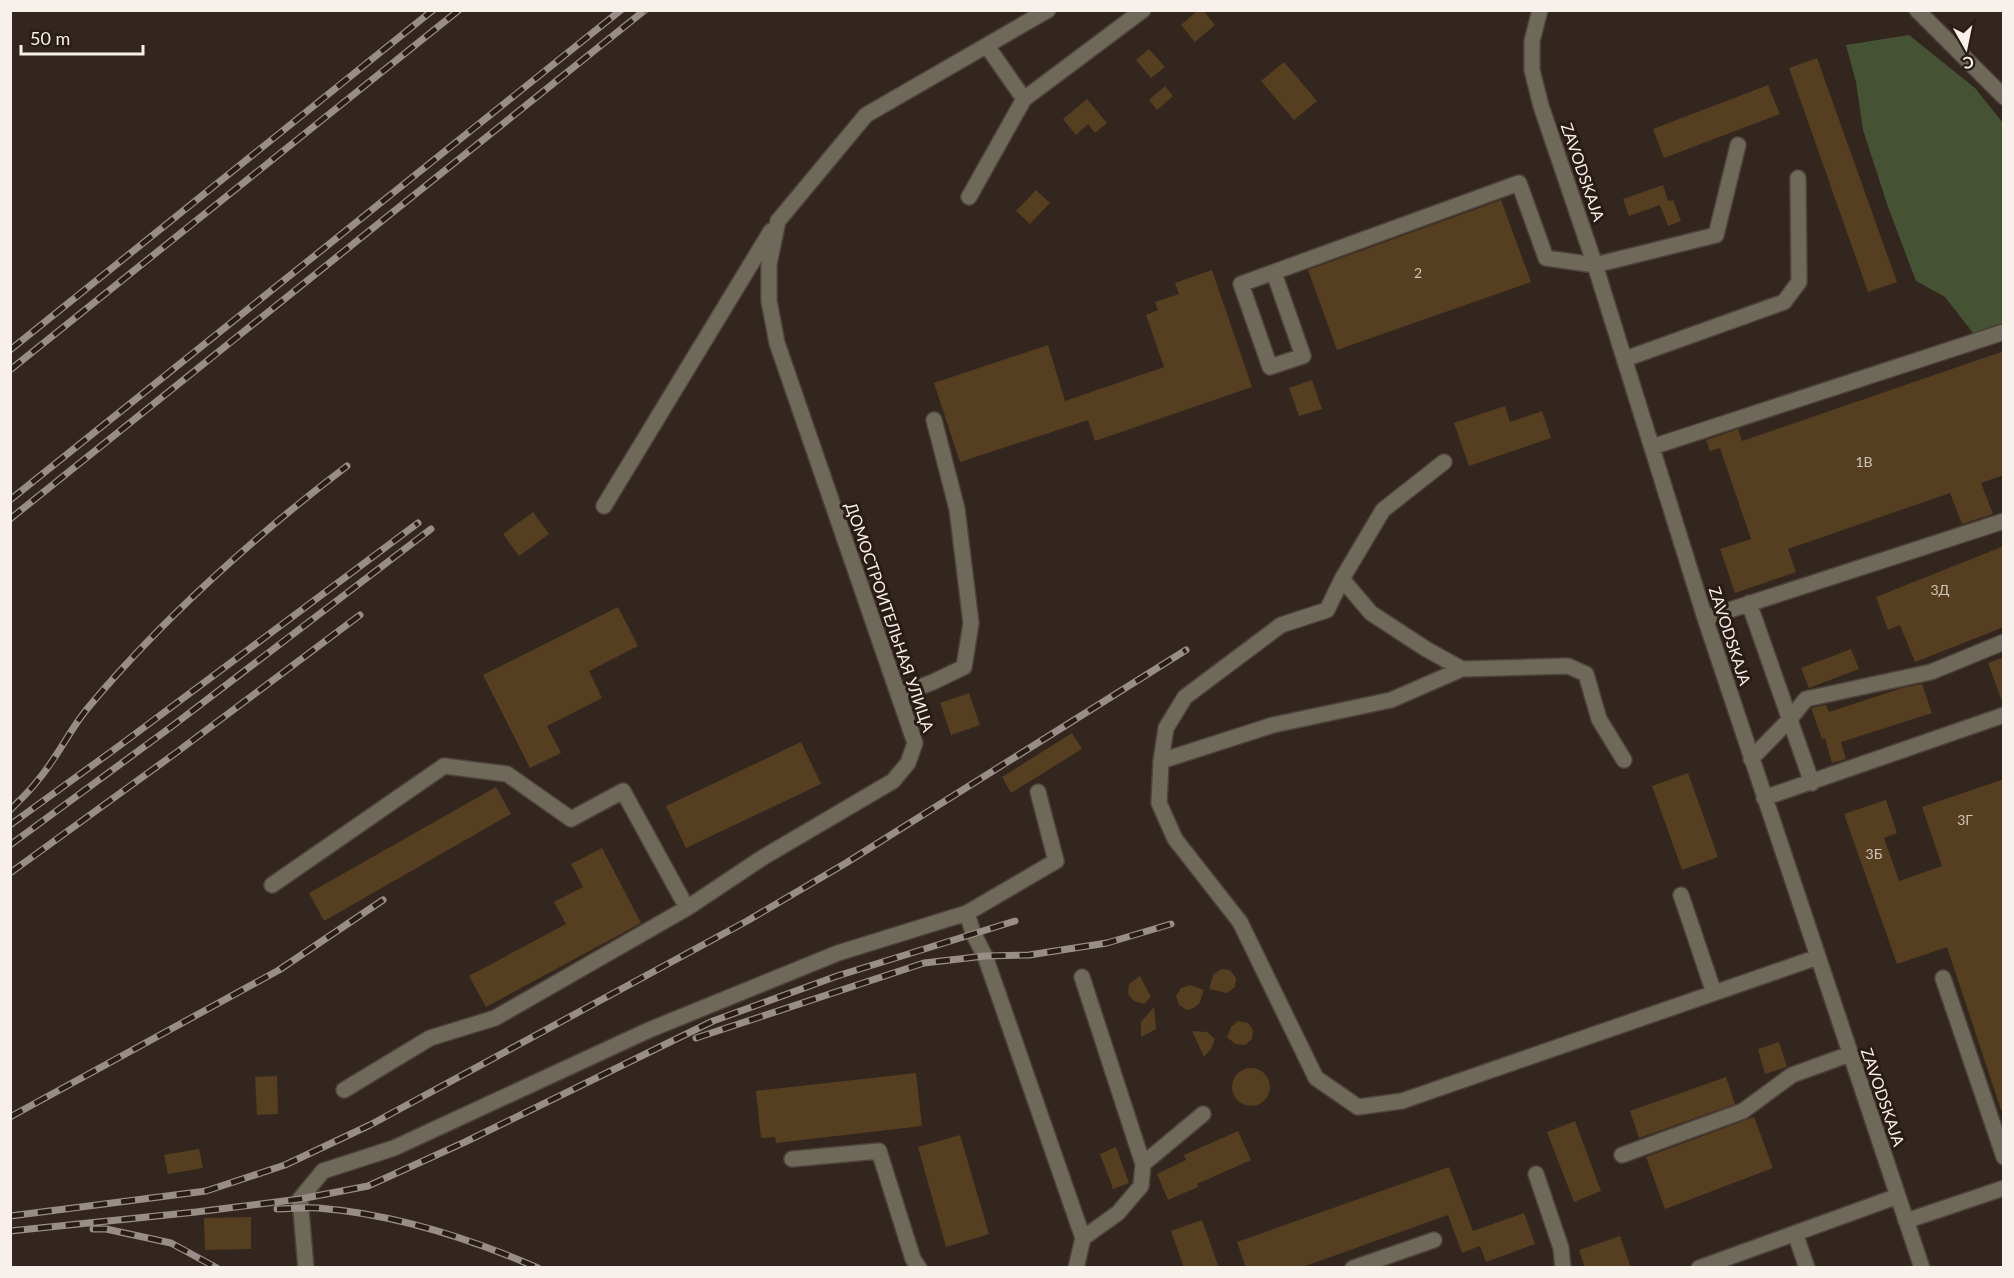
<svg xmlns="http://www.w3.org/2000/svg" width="2014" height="1278" font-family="Lato,sans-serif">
<rect width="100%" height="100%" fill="#32261e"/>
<path fill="#455233" d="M1909 35 1975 88 2003 123V323L1973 333 1945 297 1916 281 1888 207 1863 130 1856 82 1846 45Z"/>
<path fill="#563e21" d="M1198 10H1203L1215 25 1195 42 1181 25Z
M1149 49 1165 67 1151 78 1136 60Z
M1817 58 1897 282 1868 292 1789 68Z
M1284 62 1317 101 1294 120 1261 81Z
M1768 85 1780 114 1664 158 1653 129Z
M1165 86 1173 96 1157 110 1149 100Z
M1087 99 1107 123 1095 133 1088 124 1076 135 1063 119Z
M1663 185 1668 201 1673 200 1681 221 1668 226 1660 205 1629 216 1623 199Z
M1036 190 1050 203 1030 224 1016 211Z
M1501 200 1531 282 1337 350 1308 270Z
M1212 270 1252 387 1095 441 1088 420 960 462 934 383 1048 345 1065 401 1164 367 1146 315 1158 310 1155 302 1179 294 1175 283Z
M2004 351V475L1981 483 1993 514 1962 524 1950 493 1788 549 1796 572 1735 593 1720 549 1751 539 1720 448 1710 451 1706 440 1738 429 1742 441Z
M1312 380 1322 409 1299 416 1289 388Z
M1505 406 1510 422 1542 411 1551 438 1469 466 1454 423Z
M533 512 549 534 519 556 503 534Z
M2004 546V627L1915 662 1900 625 1888 630 1876 597Z
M618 607 638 646 589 671 602 698 547 726 561 753 530 768 483 675Z
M1851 649 1859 669 1809 688 1801 668Z
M2004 657V701H2002L1988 663Z
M1922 684 1932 713 1841 742 1846 759 1832 763 1825 738 1822 739 1811 708 1826 705 1829 712 1902 688Z
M969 693 980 725 951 735 940 703Z
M1072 733 1082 749 1011 793 1002 777Z
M801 742 821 784 686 848 666 806Z
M1688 773 1718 857 1682 870 1652 786Z
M2004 779V1109L2001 1110 1947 947 1897 964 1844 814 1886 800 1897 833 1884 838 1899 881 1942 866 1922 807Z
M496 787 511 814 324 921 309 893Z
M602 848 641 923 486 1007 469 976 566 924 554 902 583 887 571 864Z
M1221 969 1230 970 1236 978 1235 987 1227 993 1209 989 1213 975Z
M1140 976 1151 997 1144 1004 1134 1001 1128 994 1129 984Z
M1190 985 1204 990 1199 1004 1192 1009 1187 1010 1179 1005 1176 996 1181 988Z
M1154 1007 1156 1029 1141 1037V1022Z
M1238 1021 1248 1023 1253 1030 1252 1039 1245 1045 1235 1044 1227 1037 1231 1027Z
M1192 1031 1207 1032 1215 1039 1211 1049 1204 1057Z
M1779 1042 1787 1067 1765 1074 1758 1049Z
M1232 1087a19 19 0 1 1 38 0a19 19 0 1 1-38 0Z
M916 1073 922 1126 776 1143 775 1137 761 1138 756 1091Z
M277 1076 278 1114 257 1115 255 1077Z
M1726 1077 1735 1104 1639 1138 1630 1111Z
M1754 1117 1773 1168 1665 1209 1646 1157Z
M1575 1121 1601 1191 1574 1202 1547 1132Z
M1238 1131 1251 1160 1197 1184 1198 1187 1168 1200 1157 1174 1186 1160 1184 1155Z
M960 1135 989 1234 946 1247 918 1147Z
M1116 1147 1129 1183 1113 1189 1100 1154Z
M199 1149 203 1168 168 1174 164 1155Z
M1449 1167 1473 1231 1524 1213 1535 1244 1486 1262 1480 1246 1462 1253 1448 1215 1300 1268H1246L1237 1242Z
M251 1217V1249L205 1250 204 1218Z
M1202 1220 1219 1268H1184L1171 1231Z
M1620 1236 1631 1268H1585L1579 1250Z"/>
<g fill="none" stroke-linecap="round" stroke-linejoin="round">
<g stroke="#4e423b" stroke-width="18">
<path id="minor" d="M1540 10 1532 41V70L1541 106 1595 265 1705 618 1922 1268
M1917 10 2004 97
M987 46 1024 99 1143 10
M969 197 1024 99
M1274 273 1303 356 1270 367 1241 284 1519 183 1546 258 1595 265 1716 235 1738 145
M1625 359 1784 302 1799 282 1798 178
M1652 447 2004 332
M1444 462 1383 510 1342 579 1327 610 1281 625 1185 697 1166 728 1161 761 1159 803 1175 839 1240 922 1316 1078 1358 1107 1402 1101 1818 957
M604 506 771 231
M1342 579 1371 613 1426 649 1462 669
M1749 603 1812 783
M1705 618 2004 521
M899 695 933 682 964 667 971 623 957 509 934 420
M1751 759 1789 720 1806 699 1931 672 2004 642
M1161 761 1273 725 1391 700 1462 669 1568 666 1586 674 1599 719 1624 760
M1764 798 2004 715
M272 885 444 766 507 774 571 819 623 791 687 908
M1681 895 1714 993
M967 913 973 933 985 956 1083 1238 1076 1268
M1082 977 1143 1164 1141 1186 1118 1213 1083 1238
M1943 978 2004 1157
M344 1090 430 1038 495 1018 687 908 762 858 893 781 908 763 915 743 777 343 769 301V264L778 221 866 115 1048 10
M1622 1155 1743 1111 1792 1075 1850 1054
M792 1159 879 1151 913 1259 919 1268
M1143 1164 1203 1114
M1536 1174 1561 1248 1563 1268
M1906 1221 2004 1188
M1795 1233 1807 1268
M306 1268 300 1199 323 1171 394 1148 649 1030 838 953 967 913 1056 861 1038 792
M1353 1268 1434 1240
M1699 1268 1898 1196"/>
</g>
<use href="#minor" stroke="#6e6959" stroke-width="15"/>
<g stroke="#988e87" stroke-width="7">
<path id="rail" d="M10 350 433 10
M10 370 459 10
M10 500 621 10
M10 519 645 10
M10 810C20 800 30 791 38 780 57 758 69 731 87 709 160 621 256 535 347 466
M10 825 119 746 418 523
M10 845 171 727 431 529
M10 873 177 752 360 615
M696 1038 924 963 985 956 1029 955 1107 943 1171 924
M10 1117 279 970 383 900
M277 1209C291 1209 305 1207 318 1208 394 1214 469 1238 538 1268
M10 1216 206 1191 285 1165 370 1125 747 921 846 863 1186 650
M93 1229H106L171 1243 217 1268
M10 1231 196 1212 300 1199 368 1186 465 1142 713 1021 837 976 1015 921"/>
</g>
<use href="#rail" stroke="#281c14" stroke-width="4.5" stroke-dasharray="14" stroke-linecap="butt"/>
</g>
<g text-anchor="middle" stroke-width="6" stroke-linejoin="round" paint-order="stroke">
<g font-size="14" fill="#d0c4b8">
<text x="1418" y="278">2</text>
<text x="1864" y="467">1В</text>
<text x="1940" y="595">3Д</text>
<text x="1965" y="825">3Г</text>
<text x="1874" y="859">3Б</text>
</g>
<g font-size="16" fill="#f8f0ea" stroke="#281c14">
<text transform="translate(1583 172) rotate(71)" y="6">ZAVODSKAJA</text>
<text transform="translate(890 617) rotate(71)" y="6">ДОМОСТРОИТЕЛЬНАЯ УЛИЦА</text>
<text transform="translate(1730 636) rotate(72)" y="6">ZAVODSKAJA</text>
<text transform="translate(1883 1097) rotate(71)" y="6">ZAVODSKAJA</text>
</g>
</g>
<rect width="2014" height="1278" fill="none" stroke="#f8f0ea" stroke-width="24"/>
<g transform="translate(1966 48) rotate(171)" stroke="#281c14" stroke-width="4.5" paint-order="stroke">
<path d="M0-4.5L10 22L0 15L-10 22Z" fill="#f8f0ea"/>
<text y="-9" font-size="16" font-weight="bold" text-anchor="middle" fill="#f8f0ea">С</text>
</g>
<path d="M21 45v9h122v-9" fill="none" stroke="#f8f0ea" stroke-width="3"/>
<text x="30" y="45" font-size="18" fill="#f8f0ea" stroke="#281c14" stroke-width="4.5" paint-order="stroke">50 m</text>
</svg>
